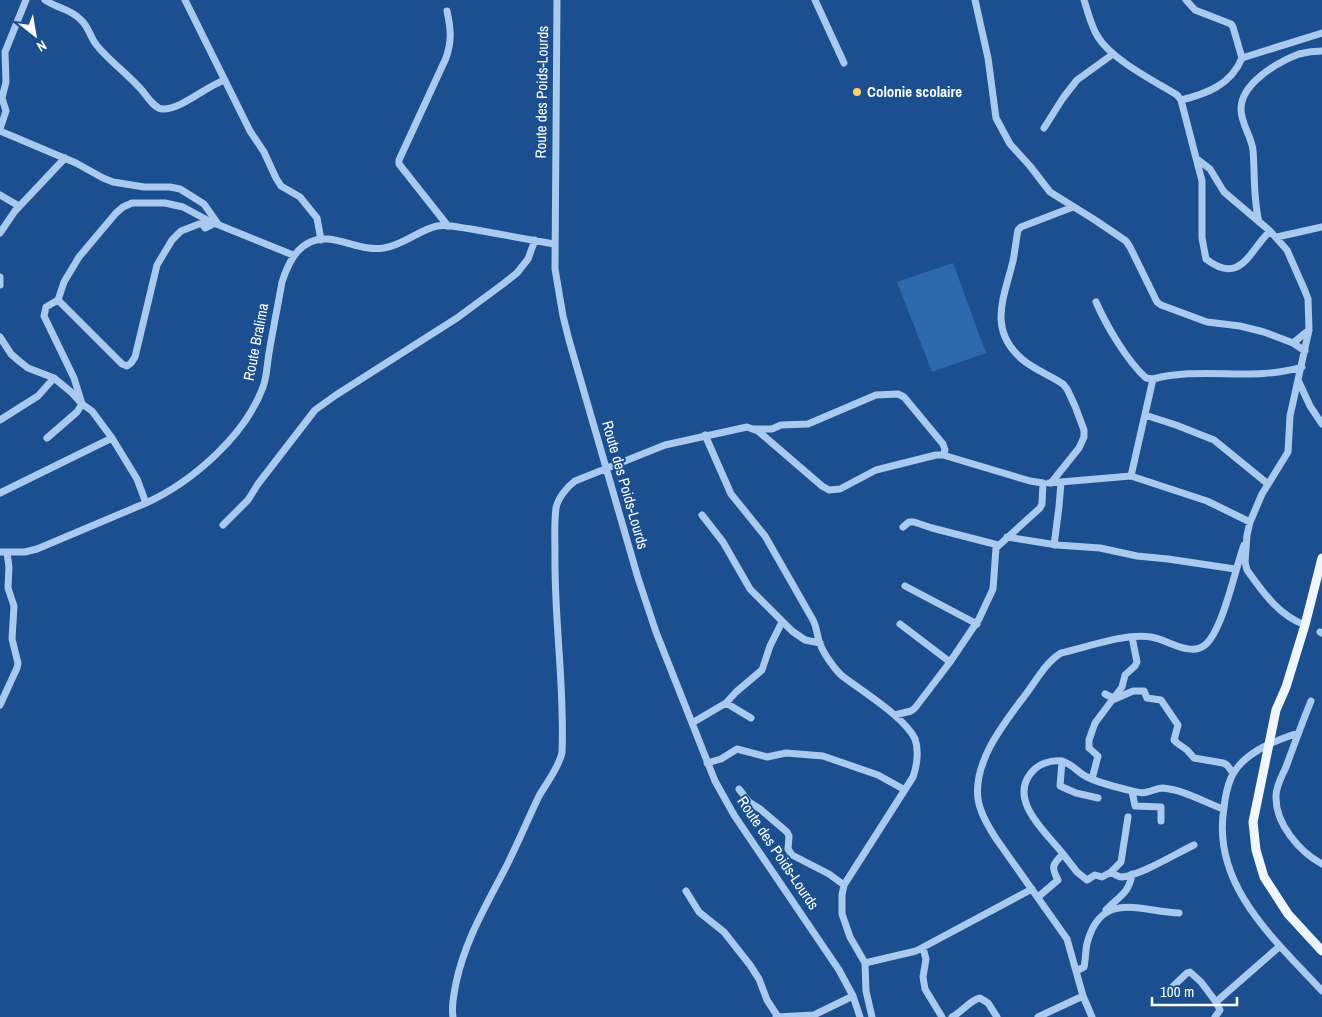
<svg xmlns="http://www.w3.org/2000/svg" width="1322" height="1017" font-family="'Archivo Narrow',sans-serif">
<rect width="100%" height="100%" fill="#1b4f8f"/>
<path fill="#2e69ad" d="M953 263 986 353 932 372 897 282Z"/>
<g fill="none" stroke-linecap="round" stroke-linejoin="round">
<path stroke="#a9c9ee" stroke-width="7" d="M45 0C56 8 71 9 81 20 88 26 90 36 95 43 105 57 125 72 138 86 145 92 153 109 163 109 182 109 206 86 225 80
M185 0 250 131 264 152 276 178 281 186 300 197 317 218 321 240
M557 0 555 269 563 316 569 340 638 578 656 632 715 781 734 815 839 970 853 996 860 1017
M815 0 844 63
M975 0 988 58 996 118 1010 144 1030 166 1050 192 1095 220 1126 241 1130 247 1157 302 1161 305 1207 322 1240 326 1264 332 1293 343 1305 351
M1084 0C1088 12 1091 26 1098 37 1111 59 1154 81 1177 95L1181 100
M1186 0 1195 10 1231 24 1233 27 1242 58C1231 85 1206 94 1181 100L1202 181V238L1206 259C1241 286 1249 251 1270 231L1287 250 1305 291 1308 299 1309 330 1290 416 1288 452 1262 494 1250 522 1247 535 1245 562 1247 570C1263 592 1278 615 1305 625
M447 11C451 30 452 40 446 58L399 160V164L448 226
M1242 58 1322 33
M1044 128 1063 98 1077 80 1113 54
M0 129 6 111 2 98 6 82 5 52 26 0
M0 131 76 163 103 178 113 182 144 187H170L180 189 204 204 218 224
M1197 159 1210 169 1224 192 1270 231
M0 195 19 206
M1259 222C1253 198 1255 174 1253 150 1251 135 1241 124 1241 109 1241 83 1278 62 1299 54 1307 52 1314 51 1322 51
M215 223 205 228 202 224H199L181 231 172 240 157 265 135 357 131 363 127 366 122 364 58 300 64 282 79 257 116 213 123 207 132 203H165L183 207 209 221 293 255
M0 233 15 211 65 158
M1277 237 1322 227
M0 277V285
M1096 302C1106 325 1127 361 1146 378L1153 379
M0 337 11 354 19 361 28 368 54 378 71 392 82 404 92 411 112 438 137 479 146 503
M1293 343 1309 330
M1299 382 1310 406 1322 424
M1145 415 1176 425 1214 440 1268 484
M0 420 38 396 54 378
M754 429H772L781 425 808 424 876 395 898 394 904 397 943 444 945 450 943 455
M705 435 731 494 765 536 813 620C817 628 817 636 820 644 824 654 833 667 841 675 860 690 905 717 915 739 919 750 917 766 913 777L844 885 842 895V914L850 937 865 963 866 991 872 1017
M47 438 77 412 82 404 74 378 44 316 46 307 58 300
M1131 476 1207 501 1250 522
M1049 483 1131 476 1153 379C1202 366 1253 382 1302 367
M1051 483 1079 448 1084 437V430L1075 406 1067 389 1063 384C1050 375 1035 370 1023 360 987 330 1004 298 1013 261 1015 251 1016 240 1018 230L1021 227 1073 207
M0 493 112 438
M702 515 723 542 750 589 792 631 805 640 820 643
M223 525 248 500 258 484 315 410 336 395 457 318 503 284 517 273 528 259 535 240
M903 527 909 522H914L932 528 998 545
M1007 537 1057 545 1100 548 1137 556 1168 559 1235 569
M1054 545 1059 507 1061 482
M0 552H25L37 549 146 503C192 482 245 436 263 387 267 377 267 364 269 353 273 329 278 305 282 282 289 260 301 237 328 239 348 241 364 251 384 248 403 245 419 230 437 226 449 224 460 228 471 229 499 234 527 239 554 244
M905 586 977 624
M900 624 950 662
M1320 632 1322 633
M1105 694 1115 699 1133 691H1144L1147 698 1161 700 1178 725 1174 740 1177 743 1187 750 1194 758 1223 763 1227 765 1233 773
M1311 701C1302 723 1294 745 1286 767 1282 776 1276 786 1276 796 1275 824 1300 852 1322 864
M726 703 736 692 762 670 770 646 782 622
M0 705 17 668 18 663 12 639 14 606 8 588 9 567 7 553
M692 723 726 703 751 718
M1298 733C1274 741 1242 753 1231 778 1227 787 1225 798 1224 808 1211 885 1275 940 1322 991
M1062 761 1060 786 1076 793 1098 798
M707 763 721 759 737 749 767 757 786 753 823 756 878 775 905 790
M1092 779 1098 756 1089 748V740L1095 723 1122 687 1125 675 1135 666 1137 662 1132 637
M739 789 749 802 760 809 787 832 789 836 788 849 792 855 829 874 844 885
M1132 791C1137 792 1142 794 1147 792 1153 791 1157 788 1163 788 1184 790 1204 802 1223 809
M1063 854 1077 872 1087 880 1095 875 1102 877 1111 872C1114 874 1118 877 1122 877 1141 875 1175 854 1194 845
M1111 872 1121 862 1128 817
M686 891 699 912 724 932 750 965 759 979 767 1000 778 1017
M1038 897 1058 880C1051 867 1052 865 1063 854 1047 833 1008 801 1031 773 1038 764 1050 760 1061 761 1072 763 1078 773 1087 777 1101 784 1117 787 1132 791L1135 806 1161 807V821
M1106 910C1119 896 1129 894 1132 874
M923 948 926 959 923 977 925 989 942 1017
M865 963 916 951 1032 889
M1077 975 1076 971 1084 967C1086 958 1085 949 1088 940 1103 890 1142 912 1179 913
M1165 994 1187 973 1190 972 1201 982 1216 1002
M453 1017C451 1005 454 995 456 983 465 940 487 904 507 865 518 843 528 819 539 796 547 782 558 769 562 753 565 687 554 621 555 554 555 539 554 523 556 508 558 498 567 487 575 481L665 445 747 427 758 431 822 486 829 490 840 489 876 470 936 455H943L1030 481 1043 483 1042 504 1040 508 996 548 993 589 979 619 950 662 915 708 911 711 895 715
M776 1017 814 1015 853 996
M952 1017C962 1012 970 1000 980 998L988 1003 997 1017
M1038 1017 1083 996
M1092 1017 1083 996 1067 939 997 840C989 828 980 813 978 799 973 761 1005 722 1026 694 1036 681 1046 662 1061 653 1088 647 1124 633 1151 637 1169 640 1190 657 1205 645 1223 630 1235 569 1244 545
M1215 1017 1220 1010 1216 1002 1280 946"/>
<path stroke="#f0f6ff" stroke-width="9" d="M1322 558 1305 625 1286 687 1276 710 1253 822 1256 850 1264 877 1288 914 1322 951"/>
</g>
<circle fill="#ffd166" stroke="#1b4f8f" stroke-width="2" cx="857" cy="92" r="5"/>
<g text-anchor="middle" stroke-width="4" stroke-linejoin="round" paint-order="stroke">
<g font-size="15" fill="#fff" stroke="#1b4f8f">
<text transform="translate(542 92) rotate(-89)" y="5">Route des Poids-Lourds</text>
<text transform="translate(256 342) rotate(-79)" y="5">Route Bralima</text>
<text transform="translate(625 485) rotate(74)" y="5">Route des Poids-Lourds</text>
<text transform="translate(778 853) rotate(56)" y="5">Route des Poids-Lourds</text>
</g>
<g font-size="15" font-weight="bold" fill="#fff" stroke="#1b4f8f" text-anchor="start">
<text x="867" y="97">Colonie scolaire</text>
</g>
</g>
<g transform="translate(35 35) rotate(149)" stroke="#1b4f8f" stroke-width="4" paint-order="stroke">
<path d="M0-4L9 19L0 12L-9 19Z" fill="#ffffff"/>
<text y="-8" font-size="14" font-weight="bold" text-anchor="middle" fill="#ffffff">N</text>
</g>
<path d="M1152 997v8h85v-8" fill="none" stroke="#ffffff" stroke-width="2.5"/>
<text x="1160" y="997" font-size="15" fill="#ffffff" stroke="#1b4f8f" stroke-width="4" paint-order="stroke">100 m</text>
</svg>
